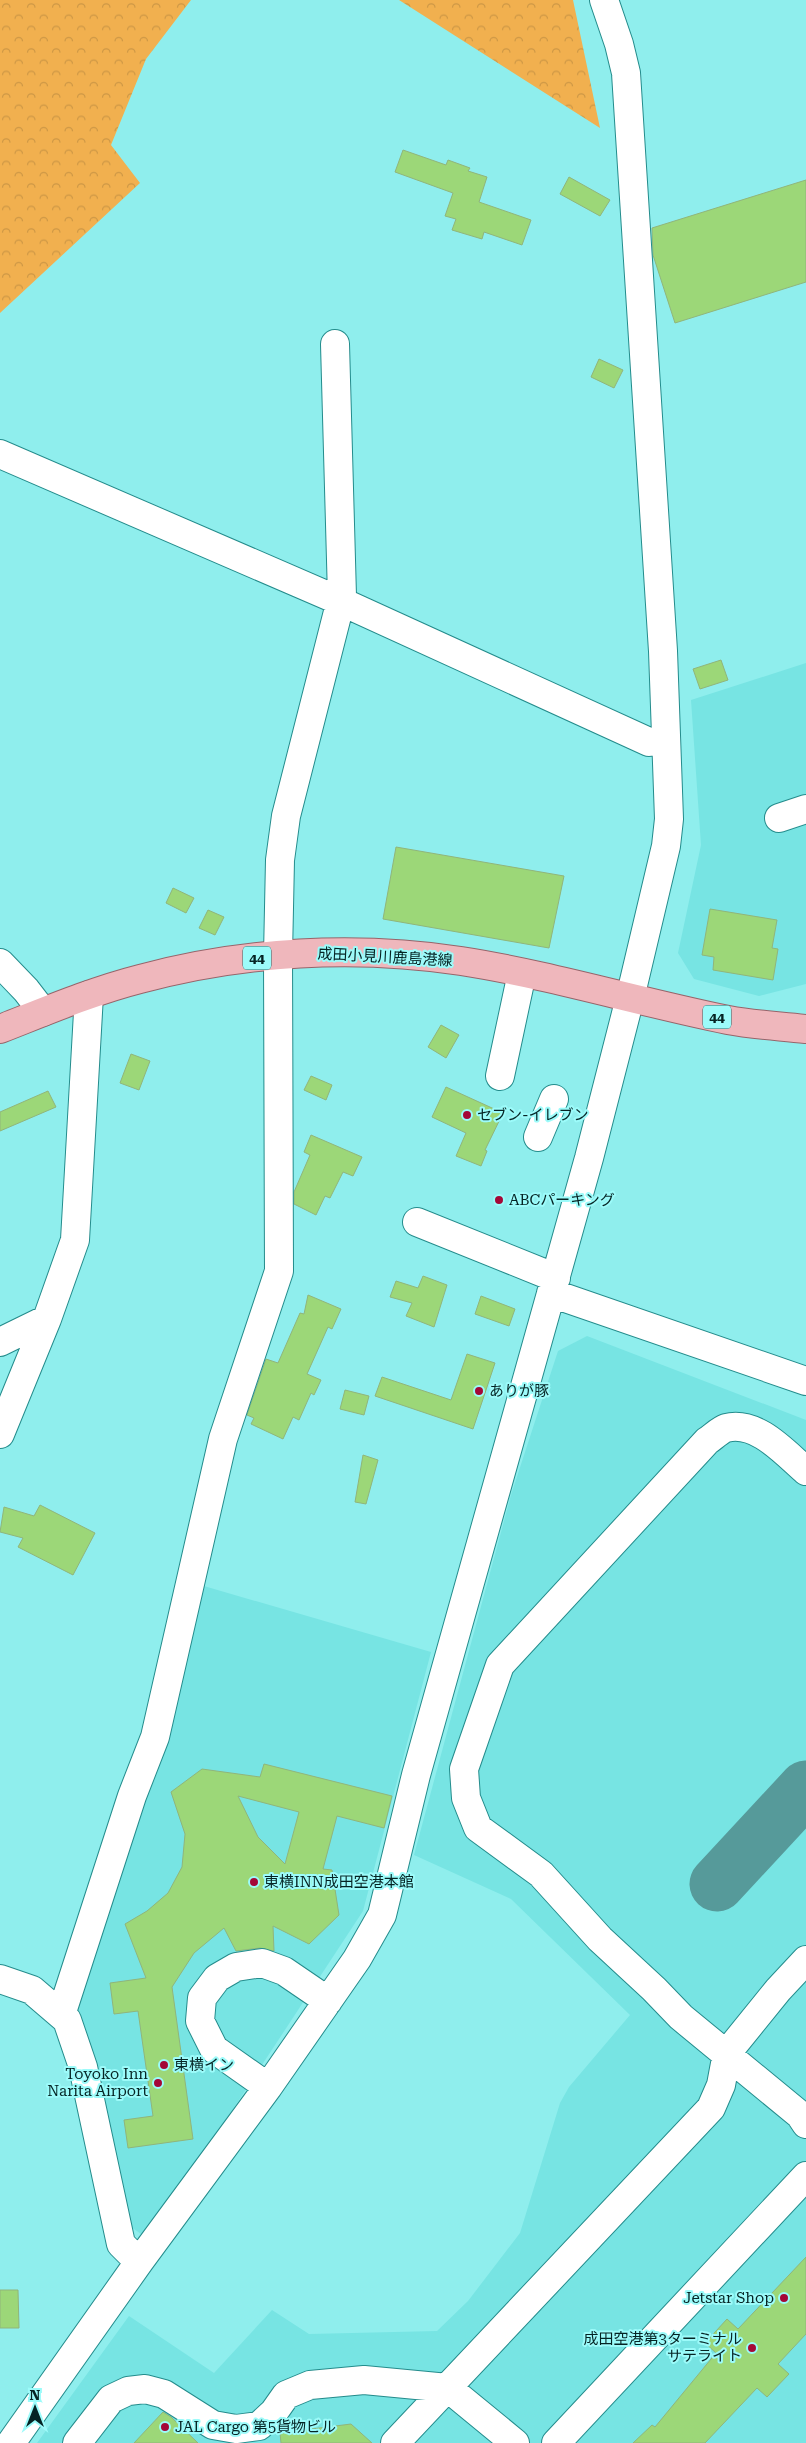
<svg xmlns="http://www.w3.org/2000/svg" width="806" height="2443" font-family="'Roboto Serif','Noto Sans JP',serif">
<defs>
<pattern id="forest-crowns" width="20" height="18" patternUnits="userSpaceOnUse" patternTransform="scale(1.25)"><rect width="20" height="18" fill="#f1b04f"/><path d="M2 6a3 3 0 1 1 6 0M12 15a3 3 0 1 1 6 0" fill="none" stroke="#cd9745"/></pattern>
</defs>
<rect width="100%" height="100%" fill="#8feeed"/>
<path fill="#77e4e3" d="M806 663V984L759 996 694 979 678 953 701 845 691 700Z
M587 1336 806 1420V2443H37L129 2316 214 2373 272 2310 309 2334 437 2331 468 2301 520 2233 560 2103 569 2087 630 2015 511 1899 414 1855 511 1495 558 1351Z
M197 1584 431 1652 363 1911 155 2228 141 2234 127 2224 75 2010Z"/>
<path fill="url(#forest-crowns)" d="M0 0H191L146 59 111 145 140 183 0 313Z
M399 0H573L600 128Z"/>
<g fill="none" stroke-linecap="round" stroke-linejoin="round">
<path stroke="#569a9a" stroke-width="55" d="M717 1884 806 1788"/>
</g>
<path fill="#9cd778" stroke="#90b57b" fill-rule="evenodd" d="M403 150 446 165 448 160 470 168 468 171 487 177 479 202 531 220 522 245 484 232 482 239 452 230 456 219 445 216 453 193 395 172Z
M569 177 610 200 600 216 560 194Z
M806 180V282L675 323 653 255 652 228Z
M599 359 623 370 614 388 591 377Z
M721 660 728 680 700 689 693 669Z
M396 847 564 876 549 948 383 919Z
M173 888 194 898 186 913 166 903Z
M710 909 777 920 772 948 778 949 773 980 713 970 714 957 702 955Z
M208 910 224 917 215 935 199 928Z
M441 1025 459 1035 446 1058 428 1047Z
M131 1054 150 1061 139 1090 120 1083Z
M311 1076 332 1085 326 1100 304 1090Z
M446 1087 503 1113 485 1150 487 1151 481 1166 456 1156 466 1133 432 1117Z
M48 1091 56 1107 0 1131V1112Z
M311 1135 362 1157 353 1176 343 1172 330 1198 325 1196 316 1215 294 1204V1192L310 1155 304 1152Z
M423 1276 447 1285 434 1327 406 1316 412 1303 390 1297 396 1281 418 1288Z
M308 1295 341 1309 332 1329 328 1327 307 1374 321 1380 314 1395 311 1393 299 1420 293 1417 283 1439 251 1424 254 1418 247 1415 266 1359 278 1363 300 1313 304 1314Z
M481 1296 515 1309 509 1326 475 1314Z
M467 1354 495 1363 473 1429 375 1396 382 1377 451 1400Z
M345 1390 369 1396 364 1415 340 1409Z
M363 1455 378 1460 366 1504 355 1502Z
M40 1505 95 1533 73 1575 18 1547 23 1538 0 1532 4 1507 34 1516Z
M264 1764 392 1796 384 1828 337 1816 323 1869 332 1870 339 1915 309 1944 273 1926 274 1951 260 1948 236 1951 224 1928 194 1953 172 1987 193 2139 128 2148 124 2120 153 2116 138 2011 114 2014 110 1983 146 1978 125 1924 147 1911 168 1893 182 1867 185 1834 171 1792 202 1769 260 1777ZM238 1796 299 1812 285 1864 258 1837Z
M806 2257V2334L778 2364 789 2374 767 2397 757 2388 705 2443H633L652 2425 655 2427 716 2353 705 2343 727 2319 738 2329Z
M0 2290H18L19 2328H0Z
M163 2412 171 2417 198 2443H134Z
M351 2424 372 2443H281L280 2433Z"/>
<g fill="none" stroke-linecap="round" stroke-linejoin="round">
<g stroke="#248c8c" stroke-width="30">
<path id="minor" d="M0 454 340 601 649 742
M779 818 806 809
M0 963 26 990 43 1012
M500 1076 522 973
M538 1137 554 1099
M417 1222 556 1278
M551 1293 806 1381
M0 1342 47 1319
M0 1434 47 1319 75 1240 89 995
M806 1471C785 1453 757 1420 726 1428 720 1430 713 1437 707 1441L500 1665 464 1769 466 1798 478 1828 541 1874 600 1939 654 1989 681 2017 800 2115 806 2124
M0 1979 32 1990 67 2020 83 2067 121 2244 139 2262
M61 2015 132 1796 155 1737 223 1439 279 1271 278 955 280 860 286 816 342 596 335 344
M268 2087 214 2049 200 2021 202 1998 217 1978 236 1967 262 1963 284 1971 328 2001
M11 2443 139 2262 268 2087 357 1959 382 1915 416 1775 589 1158 630 998 666 846 669 819 663 651 626 73 619 44 604 0
M77 2443 111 2399 128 2391 145 2389 164 2394 213 2425 236 2429 259 2426 274 2412 286 2395 310 2385 364 2380 448 2388 515 2443
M395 2443 711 2108 721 2085 727 2053 778 1990 806 1960
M556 2443 806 2176"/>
</g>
<g stroke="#96646a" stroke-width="30">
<path id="major" d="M0 1029C46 1011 93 991 140 979 243 951 356 945 461 961 551 975 639 1002 728 1020 754 1025 780 1026 806 1029"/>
</g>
<use href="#minor" stroke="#fff" stroke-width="28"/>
<use href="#major" stroke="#efb7bc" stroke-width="28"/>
</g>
<g fill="#a40837" stroke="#9cfbfa" stroke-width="2">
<circle cx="467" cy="1115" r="5"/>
<circle cx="499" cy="1200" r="5"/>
<circle cx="479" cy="1391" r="5"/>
<circle cx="254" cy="1882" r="5"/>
<circle cx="164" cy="2065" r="5"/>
<circle cx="158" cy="2083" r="5"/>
<circle cx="784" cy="2298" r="5"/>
<circle cx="752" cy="2348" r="5"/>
<circle cx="165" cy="2427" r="5"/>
</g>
<g text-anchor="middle" stroke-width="4" stroke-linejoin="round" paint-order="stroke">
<g fill="#9cfbfa" stroke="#326464" stroke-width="1">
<rect x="243" y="946.5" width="28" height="23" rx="4"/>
<rect x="703" y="1005.5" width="28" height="23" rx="4"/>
</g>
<g font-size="14" font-weight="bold" fill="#052424">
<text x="257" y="963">44</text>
<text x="717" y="1022">44</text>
</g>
<g font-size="15" fill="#052424" stroke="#9cfbfa">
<text transform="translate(385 957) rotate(3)" y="5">成田小見川鹿島港線</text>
</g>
<g font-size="15" fill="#052424" stroke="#9cfbfa" text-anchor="start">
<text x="477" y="1120">セブン-イレブン</text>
<text x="509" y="1205">ABCパーキング</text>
<text x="489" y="1396">ありが豚</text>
<text x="264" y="1887">東横INN成田空港本館</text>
<text x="174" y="2070">東横イン</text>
<text x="148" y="2079" text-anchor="end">Toyoko Inn<tspan x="148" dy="17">Narita Airport</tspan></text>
<text x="774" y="2303" text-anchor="end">Jetstar Shop</text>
<text x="742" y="2344" text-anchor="end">成田空港第3ターミナル<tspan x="742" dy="17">サテライト</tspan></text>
<text x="175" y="2432">JAL Cargo 第5貨物ビル</text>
</g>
</g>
<g transform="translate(35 2408)" stroke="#9cfbfa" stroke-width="4" paint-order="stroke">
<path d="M0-4L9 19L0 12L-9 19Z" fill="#052424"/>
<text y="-8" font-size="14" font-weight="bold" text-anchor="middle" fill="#052424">N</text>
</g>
</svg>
